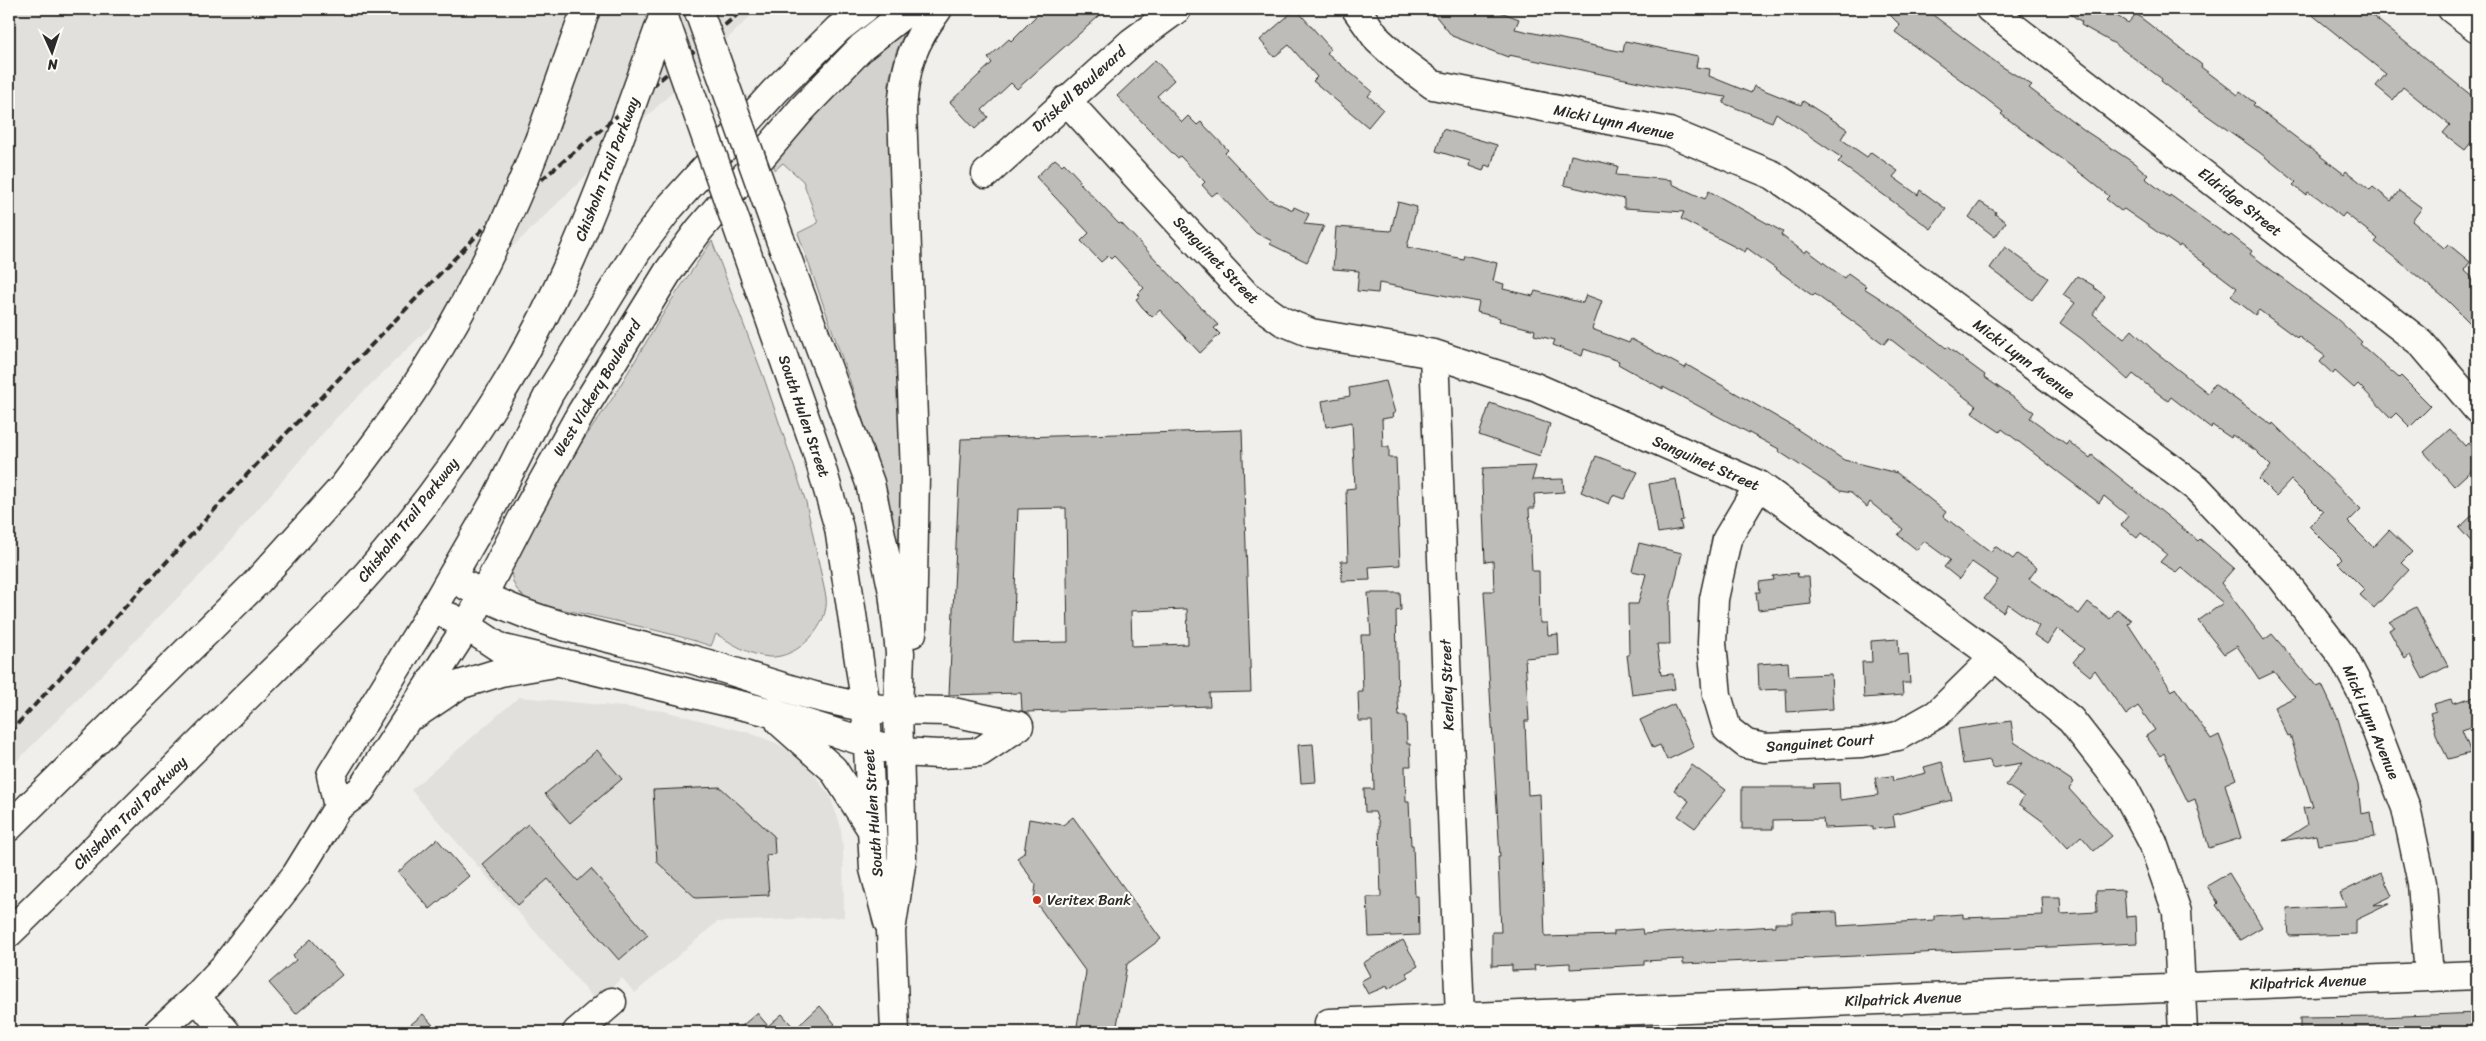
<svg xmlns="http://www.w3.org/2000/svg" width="2486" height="1041" font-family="Sriracha,sans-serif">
<rect width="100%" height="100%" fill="#f0efeb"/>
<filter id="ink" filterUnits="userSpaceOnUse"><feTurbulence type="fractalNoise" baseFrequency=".02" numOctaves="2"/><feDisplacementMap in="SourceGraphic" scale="10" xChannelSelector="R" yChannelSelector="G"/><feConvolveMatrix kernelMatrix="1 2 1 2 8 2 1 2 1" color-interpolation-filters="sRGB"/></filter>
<g filter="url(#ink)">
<path fill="#e1e0dc" d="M9 9H758L337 417 208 567 9 769Z
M519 697 664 711 750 733 776 743 795 754 813 773 830 796 840 824 843 848 844 917 717 922 635 993 622 978 596 1001 411 790Z"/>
<path fill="#d3d2cf" stroke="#7f7e7d" d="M908 25 896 52 889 81 888 112 892 177 906 539 896 538C872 434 833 334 798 233L818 223 803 181 783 163 775 170 773 162 856 70Z
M712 241 764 378 806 502 826 597C830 625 798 659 769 657 749 655 733 644 716 634L711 646C669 632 624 623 580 613 566 610 532 605 522 595 512 586 511 576 511 563L557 478 612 399 671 301Z"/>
<path fill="#bdbcb8" stroke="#2b2b2b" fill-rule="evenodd" d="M1043 9H1107L1017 89 1011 83 982 110 988 117 975 129 950 102 992 63 988 58 1009 39 1011 41Z
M1296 9 1331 49 1327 53 1372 91 1368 96 1383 109 1368 127 1313 81 1317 77 1289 45 1274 57 1260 40Z
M1430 9H1493L1519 19 1515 29 1623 52 1625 41 1698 56 1696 67 1710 69 1709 76 1751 93 1754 86 1801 105 1803 101 1847 129 1841 139 1867 157 1871 152 1898 171 1893 177 1918 195 1920 190 1946 209 1931 229 1838 162 1842 158 1776 113 1772 122 1723 103 1726 97 1659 86 1509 55 1508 57 1452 36Z
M1884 9H1925L2001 66 2032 85 2029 88 2087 132 2134 163 2148 175 2145 178 2169 197 2170 195 2229 237 2231 235 2252 251 2250 254 2337 319 2362 342 2360 344 2399 378 2401 376 2431 406 2410 427 2396 413 2391 418 2358 384 2354 388 2335 371 2333 374 2320 362 2325 356 2298 336 2297 338 2259 310 2255 315 2231 296 2237 288 2180 245 2179 247 2124 209 2121 211 2106 199 2109 196 2087 178 2001 114 2003 112 1980 94 1895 32 1900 25Z
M2063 9H2106L2128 23 2136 14 2202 65 2201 67 2238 95 2240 92 2255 103 2253 105 2344 174 2346 171 2370 190 2373 187 2391 201 2399 191 2422 208 2412 221 2444 248 2448 244 2470 262 2464 270 2477 282V330L2447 300 2375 242 2378 239 2345 213 2342 217 2317 197 2308 192 2306 195 2293 185 2296 182 2259 152 2195 107 2161 81 2162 79 2115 44 2081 25 2082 22Z
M2305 9H2364L2477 100V135L2465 150 2443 133 2450 125 2403 87 2393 100 2376 86 2386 74Z
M1155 60 1174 80 1157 96 1182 122 1188 116 1197 125 1201 122 1228 150 1225 153 1268 199 1293 210 1294 207 1309 214 1304 224 1324 226 1307 262 1270 244 1272 241 1256 233 1217 192 1212 196 1202 185 1205 182 1180 156 1177 158 1117 96Z
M1443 129 1497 145 1491 167 1485 165 1483 171 1469 166 1470 161 1436 151Z
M1571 155 1618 166 1616 175 1672 180V184L1705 199 1709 191 1783 232 1781 235 1805 253 1807 250 1844 278 1848 273 1866 286 1864 288 1895 308 1946 348 1947 347 1985 375 1984 377 2034 412 2030 418 2066 444 2068 441 2090 458 2092 455 2198 541 2200 539 2234 568 2221 583 2264 640 2272 634 2317 687 2322 685 2338 719 2358 785 2361 814 2371 812 2375 837 2318 845 2316 835 2282 841 2307 825 2303 808 2313 807 2290 735 2288 736 2274 707 2295 697 2274 672 2259 679 2237 646 2224 654 2198 621 2223 603 2181 567 2176 572 2160 562 2167 554 2141 533 2137 538 2121 525 2128 516 2104 496 2099 503 2002 429 2000 432 1972 413 1976 406 1889 338 1884 344 1815 294 1813 296 1747 248 1745 252 1681 219 1684 212 1624 208V199L1564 185Z
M1055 159 1062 165 1064 163 1080 180 1079 182 1119 224 1121 223 1218 325 1214 328 1220 334 1200 353 1160 310 1152 317 1142 307 1136 299 1140 296 1138 294 1144 288 1114 256 1111 259 1108 256 1101 262 1081 241 1089 233 1036 177Z
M1398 202 1417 207 1407 247 1463 259 1464 255 1497 263 1493 281 1504 284 1503 289 1533 296 1535 291 1583 303 1586 295 1602 301 1592 329 1629 343 1631 339 1685 368 1687 365 1789 424 1844 460 1897 473 1946 512 1943 516 1991 552 1995 546 2013 559 2017 554 2037 568 2029 579 2079 614 2088 602 2110 619 2117 609 2131 620 2128 624 2172 691 2175 688 2211 739 2219 735 2236 779 2225 784 2241 838 2209 848 2195 799 2188 802 2164 753 2160 756 2146 736 2155 730 2138 706 2126 715 2095 670 2090 676 2073 662 2084 649 2058 628 2047 644 2034 635 2039 626 2008 604 2003 612 1984 599 1998 580 1972 562 1959 579 1944 567 1950 560 1924 541 1917 550 1898 535 1903 529 1870 502 1867 507 1851 493 1840 491 1778 451 1779 449 1663 387V389L1618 364 1619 361 1584 349 1582 356 1553 345 1555 340 1534 335 1535 330 1499 321 1500 318 1477 312 1479 302 1379 283 1378 293 1357 291 1359 271 1333 269 1336 227 1391 231Z
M1980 202 1996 212 1995 214 2006 222 1995 237 1969 217Z
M2005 247 2048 278 2032 300 1990 268Z
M2077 276 2094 286 2093 287 2105 296 2093 314 2124 339 2132 330 2153 350 2208 393 2214 384 2272 425 2273 423 2361 509 2348 522 2373 547 2389 530 2412 552 2401 563 2409 570 2374 608 2360 595 2365 590 2338 563 2342 559 2309 526 2323 512 2291 480 2276 496 2259 479 2271 466 2255 450 2232 435 2231 438 2212 425 2211 428 2171 397 2168 401 2133 374 2128 380 2082 339 2060 323 2075 303 2063 295Z
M1386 381 1395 413 1392 414 1393 417 1382 419 1383 447H1389V458H1396L1400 565 1369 567 1370 580 1342 581 1341 561H1348L1346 489 1355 488 1352 422 1326 427 1322 401 1350 396 1349 388Z
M1490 403 1550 424 1540 456 1479 435Z
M2450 429 2465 446 2468 443 2477 454V465L2454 486 2424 452Z
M1242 430 1251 692 1209 693 1210 706 1026 712 1022 711 1021 693 949 695 961 439ZM1066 508 1068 642 1013 643 1018 509ZM1187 609 1188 644 1132 646 1131 611Z
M1596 456 1638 472 1624 499 1613 495 1609 504 1581 492Z
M1536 466 1532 480 1563 479 1564 492 1534 494 1535 508H1529L1532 571H1539L1540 623H1547L1548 635 1558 634 1559 655 1525 658 1529 721H1525L1528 795 1540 794 1545 937 1614 935V931L1642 929 1643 934 1775 926V923H1792V913L1837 912 1838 926 1934 920V916L1963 914V918L2043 915 2042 897H2060L2061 914 2097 912 2096 891 2124 890 2126 917 2136 916 2137 943 1683 964V959L1644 961V965L1570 969V963L1534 965 1535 970 1512 971V965L1492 966V932H1501L1498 857H1500L1484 591H1494L1493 561 1485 562 1482 482 1483 468Z
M1676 479 1683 520 1680 521 1682 529 1658 533 1649 484Z
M2477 511V548L2459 528Z
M1639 543 1682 553 1669 606 1670 644H1657L1661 675 1673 674 1675 689 1632 695 1627 655H1629L1628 604H1638L1646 574 1632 571Z
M1797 573 1798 577H1809L1811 604 1758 610 1756 592H1760L1759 582 1774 580 1773 576Z
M1368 593H1400L1401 610 1396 611 1398 701 1399 716H1406L1407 744H1410L1411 766H1405L1406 802H1409L1411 845H1413L1415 896H1418L1419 935 1369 937 1367 897H1381L1379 823 1375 812H1365L1364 789H1374L1372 721H1359L1358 692H1363L1361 635H1371Z
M2416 607 2448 666 2423 679 2410 655 2405 659 2389 630 2395 627 2389 622Z
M1898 639 1899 655 1908 654 1910 683H1902L1903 695 1864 698 1862 662H1872L1871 641Z
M1788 662 1789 676 1831 674 1833 709 1787 712 1786 689 1759 690 1758 664Z
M2477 696V725L2462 730 2471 753 2448 759 2437 737 2430 713 2436 711 2434 704 2451 699 2453 703Z
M1674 704 1694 747 1667 760 1660 745 1653 748 1640 720Z
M2011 721 2014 742 2074 782 2069 789 2112 836 2094 851 2081 836 2068 848 2045 823 2019 804 2024 797 2006 785 2022 763 1992 768 1990 760 1963 764 1958 729Z
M1313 744 1316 782 1301 783 1298 745Z
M597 750 622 779 570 823 545 794Z
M1942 762 1952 800 1893 815 1895 827 1873 829V826L1824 828 1823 819 1773 820V829H1742V787H1814L1813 784 1839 783 1840 800 1878 795 1875 778 1892 776 1893 781 1926 773 1924 767Z
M1692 765 1726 790 1695 828 1678 816 1689 801 1674 790Z
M720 787 774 836 775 854 766 855 769 895 696 898 657 862 653 790Z
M1073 817 1161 939 1127 964 1116 1032H1076L1086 972 1034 900 1036 885 1017 858 1024 853 1029 819 1063 825Z
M528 824 578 881 591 869 648 935 619 960 548 879 518 905 482 864Z
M437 839 469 876 430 909 398 872Z
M2229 873 2262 927 2240 940 2216 905 2218 903 2207 886Z
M2381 873 2392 896 2373 905 2389 904 2356 920V934L2289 936 2287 909 2346 906 2340 893Z
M311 939 342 975 296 1014 269 983 296 960 293 955Z
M1403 940 1418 966 1406 973 1409 977 1388 989 1387 986 1368 994 1361 981 1370 976 1363 963Z
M820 1006 835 1024 825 1032H735L757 1013 768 1026 782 1014 795 1029Z
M2477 1013V1032H2300V1018L2381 1017Z
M423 1014 439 1032H402Z"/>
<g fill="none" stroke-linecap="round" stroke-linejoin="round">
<g stroke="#2b2b2b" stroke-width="31">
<path id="minor" d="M1356 9 1378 40 1402 62 1433 85 1669 132 1773 175 1830 214 2197 488 2282 578 2343 657 2362 693 2406 808 2422 883 2429 977
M1990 9 2421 343 2477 409
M2452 9 2477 28
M1066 100 1246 295 1282 321 1311 333 1434 354 1535 387 1759 485 1995 657 2071 720 2124 788 2153 843 2177 912 2183 1032
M986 174 1132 42 1177 9
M1434 354 1460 1017
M1759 485 1727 539 1714 599 1712 643 1717 695 1727 729 1746 744 1765 748 1861 743 1898 736 1937 714 1995 657
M898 710 948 711 1019 726
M900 752 939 754 980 752 1019 726
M196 997 226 1032
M1329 1023 2477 975
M577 1032 612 1002"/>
</g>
<g stroke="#2b2b2b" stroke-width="31">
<path id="major" d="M780 239 870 483 893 592 900 653 898 710 902 858 891 931 895 1032
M746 251 817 452 839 528 866 707 874 869 888 922
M467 586C533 627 620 638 694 660 756 677 817 702 882 709
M450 617 467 626 500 648 765 711 885 748
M912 633 915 475 902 110C905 66 912 44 938 9
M416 714 459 685 501 672 549 664
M780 722 833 769 870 827
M338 807 331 775 433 609 494 503 549 394 637 251 670 207 775 91 838 29 864 9
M158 1032 196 997 224 967 296 875 338 807 361 790 467 626 522 519 581 413 668 272 699 230 802 109 862 47 910 9"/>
</g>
<g stroke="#2b2b2b" stroke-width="31">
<path id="highway" d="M540 138 586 9
M9 827 256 583 343 487 381 436
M9 933C79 865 148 795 217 726 262 681 308 638 351 592 404 534 452 470 494 404 553 312 593 212 630 109"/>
</g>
<use href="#minor" stroke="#fdfcf7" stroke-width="28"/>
<use href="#major" stroke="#fdfcf7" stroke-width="28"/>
<use href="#highway" stroke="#fdfcf7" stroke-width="28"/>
<path stroke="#2b2b2b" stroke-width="4" stroke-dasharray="8 4" stroke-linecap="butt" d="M9 733 253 468 484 228 744 9"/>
<g stroke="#2b2b2b" stroke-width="31" stroke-linecap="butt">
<path id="major-bridge" d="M661 9 746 251
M698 9 780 239"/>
</g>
<g stroke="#2b2b2b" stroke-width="31" stroke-linecap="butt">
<path id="highway-bridge" d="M630 109 666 9
M381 436C449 344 499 245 540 138"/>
</g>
<use href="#major-bridge" stroke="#fdfcf7" stroke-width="28"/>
<use href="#highway-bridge" stroke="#fdfcf7" stroke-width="28"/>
</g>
</g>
<circle fill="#c8321e" stroke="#fdfcf7" stroke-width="2" cx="1037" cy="900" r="5"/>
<g text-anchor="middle" stroke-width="4.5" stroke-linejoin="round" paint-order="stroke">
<g font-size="15" fill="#2b2b2b" stroke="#fdfcf7">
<text transform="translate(1079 89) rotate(-42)" y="5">Driskell Boulevard</text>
<text transform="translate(1614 122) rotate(12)" y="5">Micki Lynn Avenue</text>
<text transform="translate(607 169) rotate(-69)" y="5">Chisholm Trail Parkway</text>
<text transform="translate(2240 202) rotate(38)" y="5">Eldridge Street</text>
<text transform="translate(1216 260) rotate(46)" y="5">Sanguinet Street</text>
<text transform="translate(2024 359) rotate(37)" y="5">Micki Lynn Avenue</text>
<text transform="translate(597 388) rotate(-59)" y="5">West Vickery Boulevard</text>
<text transform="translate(804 416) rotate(71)" y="5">South Hulen Street</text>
<text transform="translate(1706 463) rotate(24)" y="5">Sanguinet Street</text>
<text transform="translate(408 520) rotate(-52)" y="5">Chisholm Trail Parkway</text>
<text transform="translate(1447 685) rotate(-92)" y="5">Kenley Street</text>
<text transform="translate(2371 722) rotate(67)" y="5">Micki Lynn Avenue</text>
<text transform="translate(1820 743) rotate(-4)" y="5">Sanguinet Court</text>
<text transform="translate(130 813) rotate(-45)" y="5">Chisholm Trail Parkway</text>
<text transform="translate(873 813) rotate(-94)" y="5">South Hulen Street</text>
<text transform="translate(2308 982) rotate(-2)" y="5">Kilpatrick Avenue</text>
<text transform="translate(1903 999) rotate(-2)" y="5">Kilpatrick Avenue</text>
</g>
<g font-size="15" fill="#2b2b2b" stroke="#fdfcf7" text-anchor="start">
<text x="1047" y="905">Veritex Bank</text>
</g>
</g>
<rect width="2486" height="1041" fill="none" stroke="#fdfcf7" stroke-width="30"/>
<rect x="15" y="15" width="2456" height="1011" fill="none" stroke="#2b2b2b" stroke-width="2" filter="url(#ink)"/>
<g transform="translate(52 52) rotate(177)" stroke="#fdfcf7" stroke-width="4" paint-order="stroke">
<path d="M0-4L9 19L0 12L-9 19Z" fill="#2b2b2b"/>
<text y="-8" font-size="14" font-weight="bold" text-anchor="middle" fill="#2b2b2b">N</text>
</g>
</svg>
